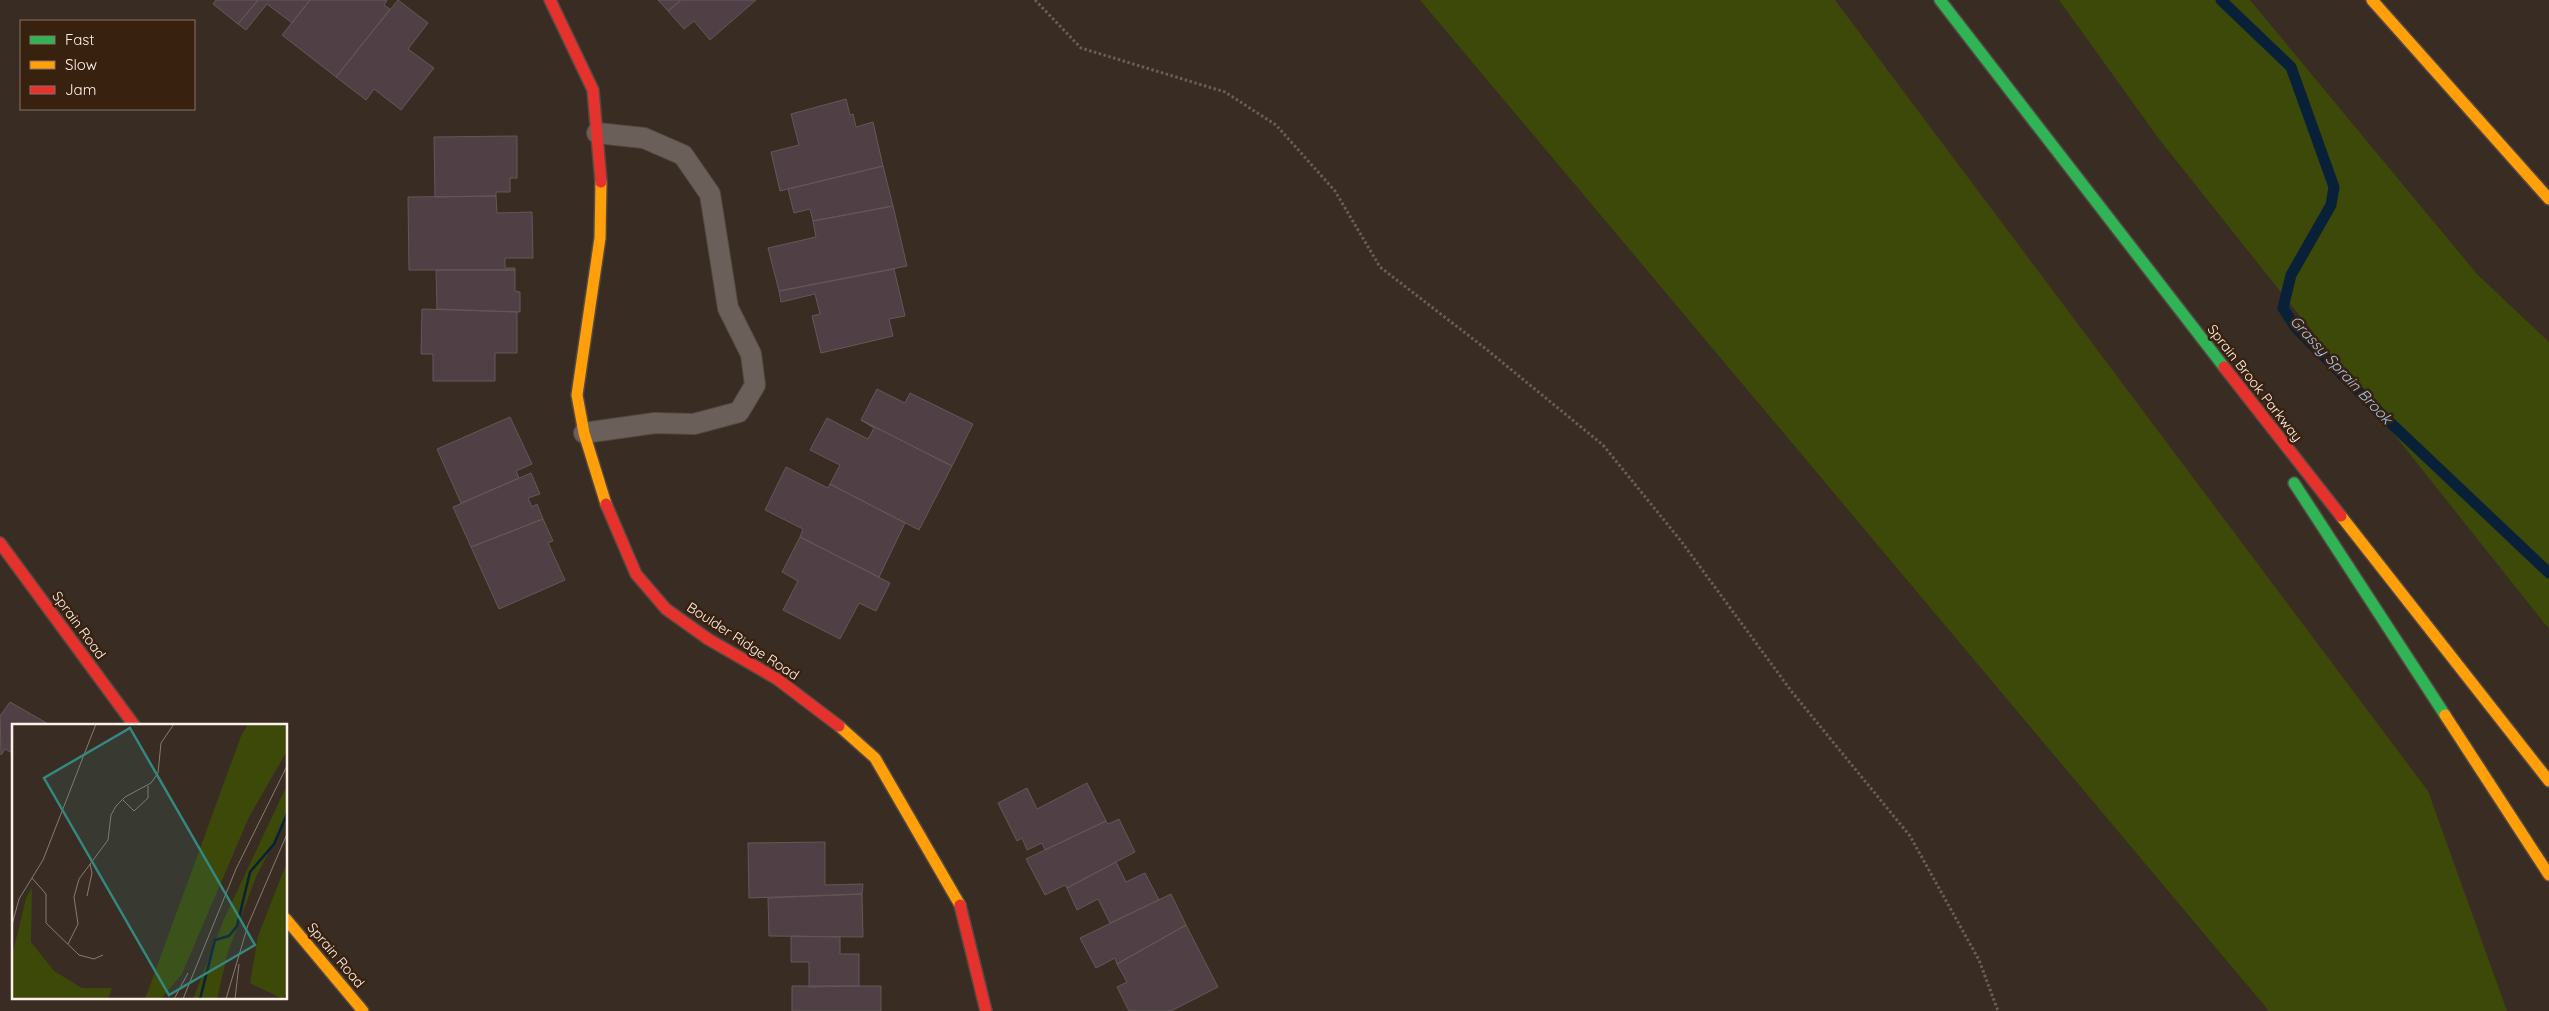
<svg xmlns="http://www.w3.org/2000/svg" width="2549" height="1011" font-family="Quicksand,sans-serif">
<rect width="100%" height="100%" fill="#392c23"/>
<path fill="#3c4909" d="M1420 0H1835L2428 791 2507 1011H2269Z
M2059 0H2250L2477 274 2549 342V629L2159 139Z"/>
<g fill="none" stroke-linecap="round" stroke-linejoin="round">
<path stroke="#092138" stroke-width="11" d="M2221 0 2291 67 2334 187 2331 205 2291 275 2283 308 2296 328 2377 410 2549 573"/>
</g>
<path fill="#504045" stroke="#635858" d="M216 0H258L238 24 213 4Z
M258 0H310L292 23 267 4 246 30 238 24Z
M310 0H387L384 5 390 9 336 77 282 35Z
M398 0 428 23 408 49 434 68 401 110 374 89 366 100 336 77Z
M658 0H681L668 11Z
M681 0H756L710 40 694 21 684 29 668 11Z
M846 99 850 115 853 114 856 127 873 122 883 166 780 191 771 152 799 145 791 114Z
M517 136V178H510V192H496V196L435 197 434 137Z
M883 166 893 206 813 221 810 209 794 213 788 189Z
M496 196 497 213 532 212 533 258H505V268H515V270H409L408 197Z
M893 206 907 266 779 291 768 248 816 237 813 221Z
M894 269 905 316 889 319 893 336 821 353 812 316 820 314 815 294 781 302 779 291Z
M436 270H515V291L520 292V312L437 309Z
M422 309 517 312V353H495V381H433V354H421Z
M877 389 905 403 910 393 973 424 952 466 861 420Z
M510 417 532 464 516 471 519 478 461 503 437 449Z
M827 418 868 439 874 428 861 420 952 466 919 530 830 484 840 465 810 450Z
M786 467 828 488 830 484 905 523 879 577 800 537 803 529 765 510Z
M531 473 540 494 528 498 532 507 537 504 543 519 471 547 453 507Z
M543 519 553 541 548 543 565 580 499 609 471 547Z
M800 537 890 583 876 611 859 603 840 639 783 610 798 581 782 572Z
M10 702 50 725H14V754L5 749 1 755 0 716Z
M1087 783 1106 821 1045 850 1042 843 1027 850 1022 838 1017 841 998 803 1027 788 1037 809Z
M1119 819 1135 852 1067 888 1065 885 1045 895 1026 859 1106 821 1108 824Z
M825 842V885L863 884 862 894 749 898 748 843Z
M1116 862 1126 882 1145 873 1159 900 1110 923 1098 899 1077 910 1067 888Z
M862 894 863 937 769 936 768 898Z
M1171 894 1186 925 1117 964 1115 958 1096 968 1080 938Z
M1186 925 1218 987 1171 1011H1129L1117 987 1127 982 1117 964Z
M791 936 840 937V954H859V986L809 987V962H791Z
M792 986H881V1011H792Z"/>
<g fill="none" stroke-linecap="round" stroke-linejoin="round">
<g stroke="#544942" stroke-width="22">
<path id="lane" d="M584 433 655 423 694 424 739 412 755 385 751 354 728 308 710 194 683 155 644 138 597 133"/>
</g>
<g stroke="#544942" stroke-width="14">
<path id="fast" d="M1940 0 2224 367
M2294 483 2445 715"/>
</g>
<g stroke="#544942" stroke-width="14">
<path id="slow" d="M2372 0 2549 199
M601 182 600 238 577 395 584 433 606 504
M2341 516 2549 781
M2445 715 2549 875
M839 726 875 758 960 905
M286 919 363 1011"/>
</g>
<g stroke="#544942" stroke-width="14">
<path id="jam" d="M550 0 593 90 601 182
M2224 367 2341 516
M606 504 636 574 666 609 708 639 777 679 839 726
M0 543 134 725
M960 905 986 1011"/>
</g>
<path stroke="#685f59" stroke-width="3" stroke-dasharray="2.5 2.5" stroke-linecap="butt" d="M1035 0 1081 48 1225 92 1276 125 1335 191 1380 267 1486 349 1603 445 1681 541 1792 692 1910 836 1979 960 1998 1011"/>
<use href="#lane" stroke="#6b6059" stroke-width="20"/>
<use href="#fast" stroke="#30b455" stroke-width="11"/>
<use href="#slow" stroke="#ff9f0a" stroke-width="11"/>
<use href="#jam" stroke="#e5322d" stroke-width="11"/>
</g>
<g text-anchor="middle" stroke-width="5" stroke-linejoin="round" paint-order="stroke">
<g font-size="14" fill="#fef1e8" stroke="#392110">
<text transform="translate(2255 383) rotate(52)" y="5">Sprain Brook Parkway</text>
<text transform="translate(79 625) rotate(54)" y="5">Sprain Road</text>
<text transform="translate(743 641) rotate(33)" y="5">Boulder Ridge Road</text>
<text transform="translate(336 955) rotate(50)" y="5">Sprain Road</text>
</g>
<g font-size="15" font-style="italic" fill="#9cc8f4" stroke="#392110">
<text transform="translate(2341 370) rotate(47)" y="5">Grassy Sprain Brook</text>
</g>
</g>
<g transform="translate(12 724)">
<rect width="275" height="275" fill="#392c23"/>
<path d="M236 0H275V27L237 93 170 250 149 275H133L229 12ZM275 61V93L244 153 216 228 205 275H181L212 195ZM275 138V268L271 275 238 259 246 212ZM20 164 19 218 42 247 70 264H100L96 275H0V232L14 174Z" fill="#3c4909"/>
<path fill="none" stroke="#092138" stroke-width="2.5" d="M188 275 203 216 217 212 225 202 238 148 262 120 275 90"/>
<path fill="none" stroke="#887b72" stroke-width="1" d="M110 75 122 87 136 74V62M20 154 34 170V199L67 231 82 235 91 231M75 172 80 149 78 140M0 201 7 175 31 136 84 0M56 220 66 200 62 173 67 155 96 116 99 91 104 82 113 73 139 59 146 49 149 19 162 0M162 275 176 249M171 275 224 145 275 42M214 275 236 201 275 110M223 275 227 240"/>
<path fill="#338880" fill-opacity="0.15" stroke="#338880" stroke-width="2.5" d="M118 4 243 221 157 271 32 54Z"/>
<rect width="275" height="275" fill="none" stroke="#fef1e8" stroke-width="2.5"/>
</g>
<rect x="20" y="20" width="175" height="90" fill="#392110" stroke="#887466"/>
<rect x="30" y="36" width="25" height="8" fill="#30b455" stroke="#887466"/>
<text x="65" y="45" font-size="15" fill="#fef1e8">Fast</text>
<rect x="30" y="61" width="25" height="8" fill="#ff9f0a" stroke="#887466"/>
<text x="65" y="70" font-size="15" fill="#fef1e8">Slow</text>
<rect x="30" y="86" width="25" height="8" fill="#e5322d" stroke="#887466"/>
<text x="65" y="95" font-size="15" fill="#fef1e8">Jam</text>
</svg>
